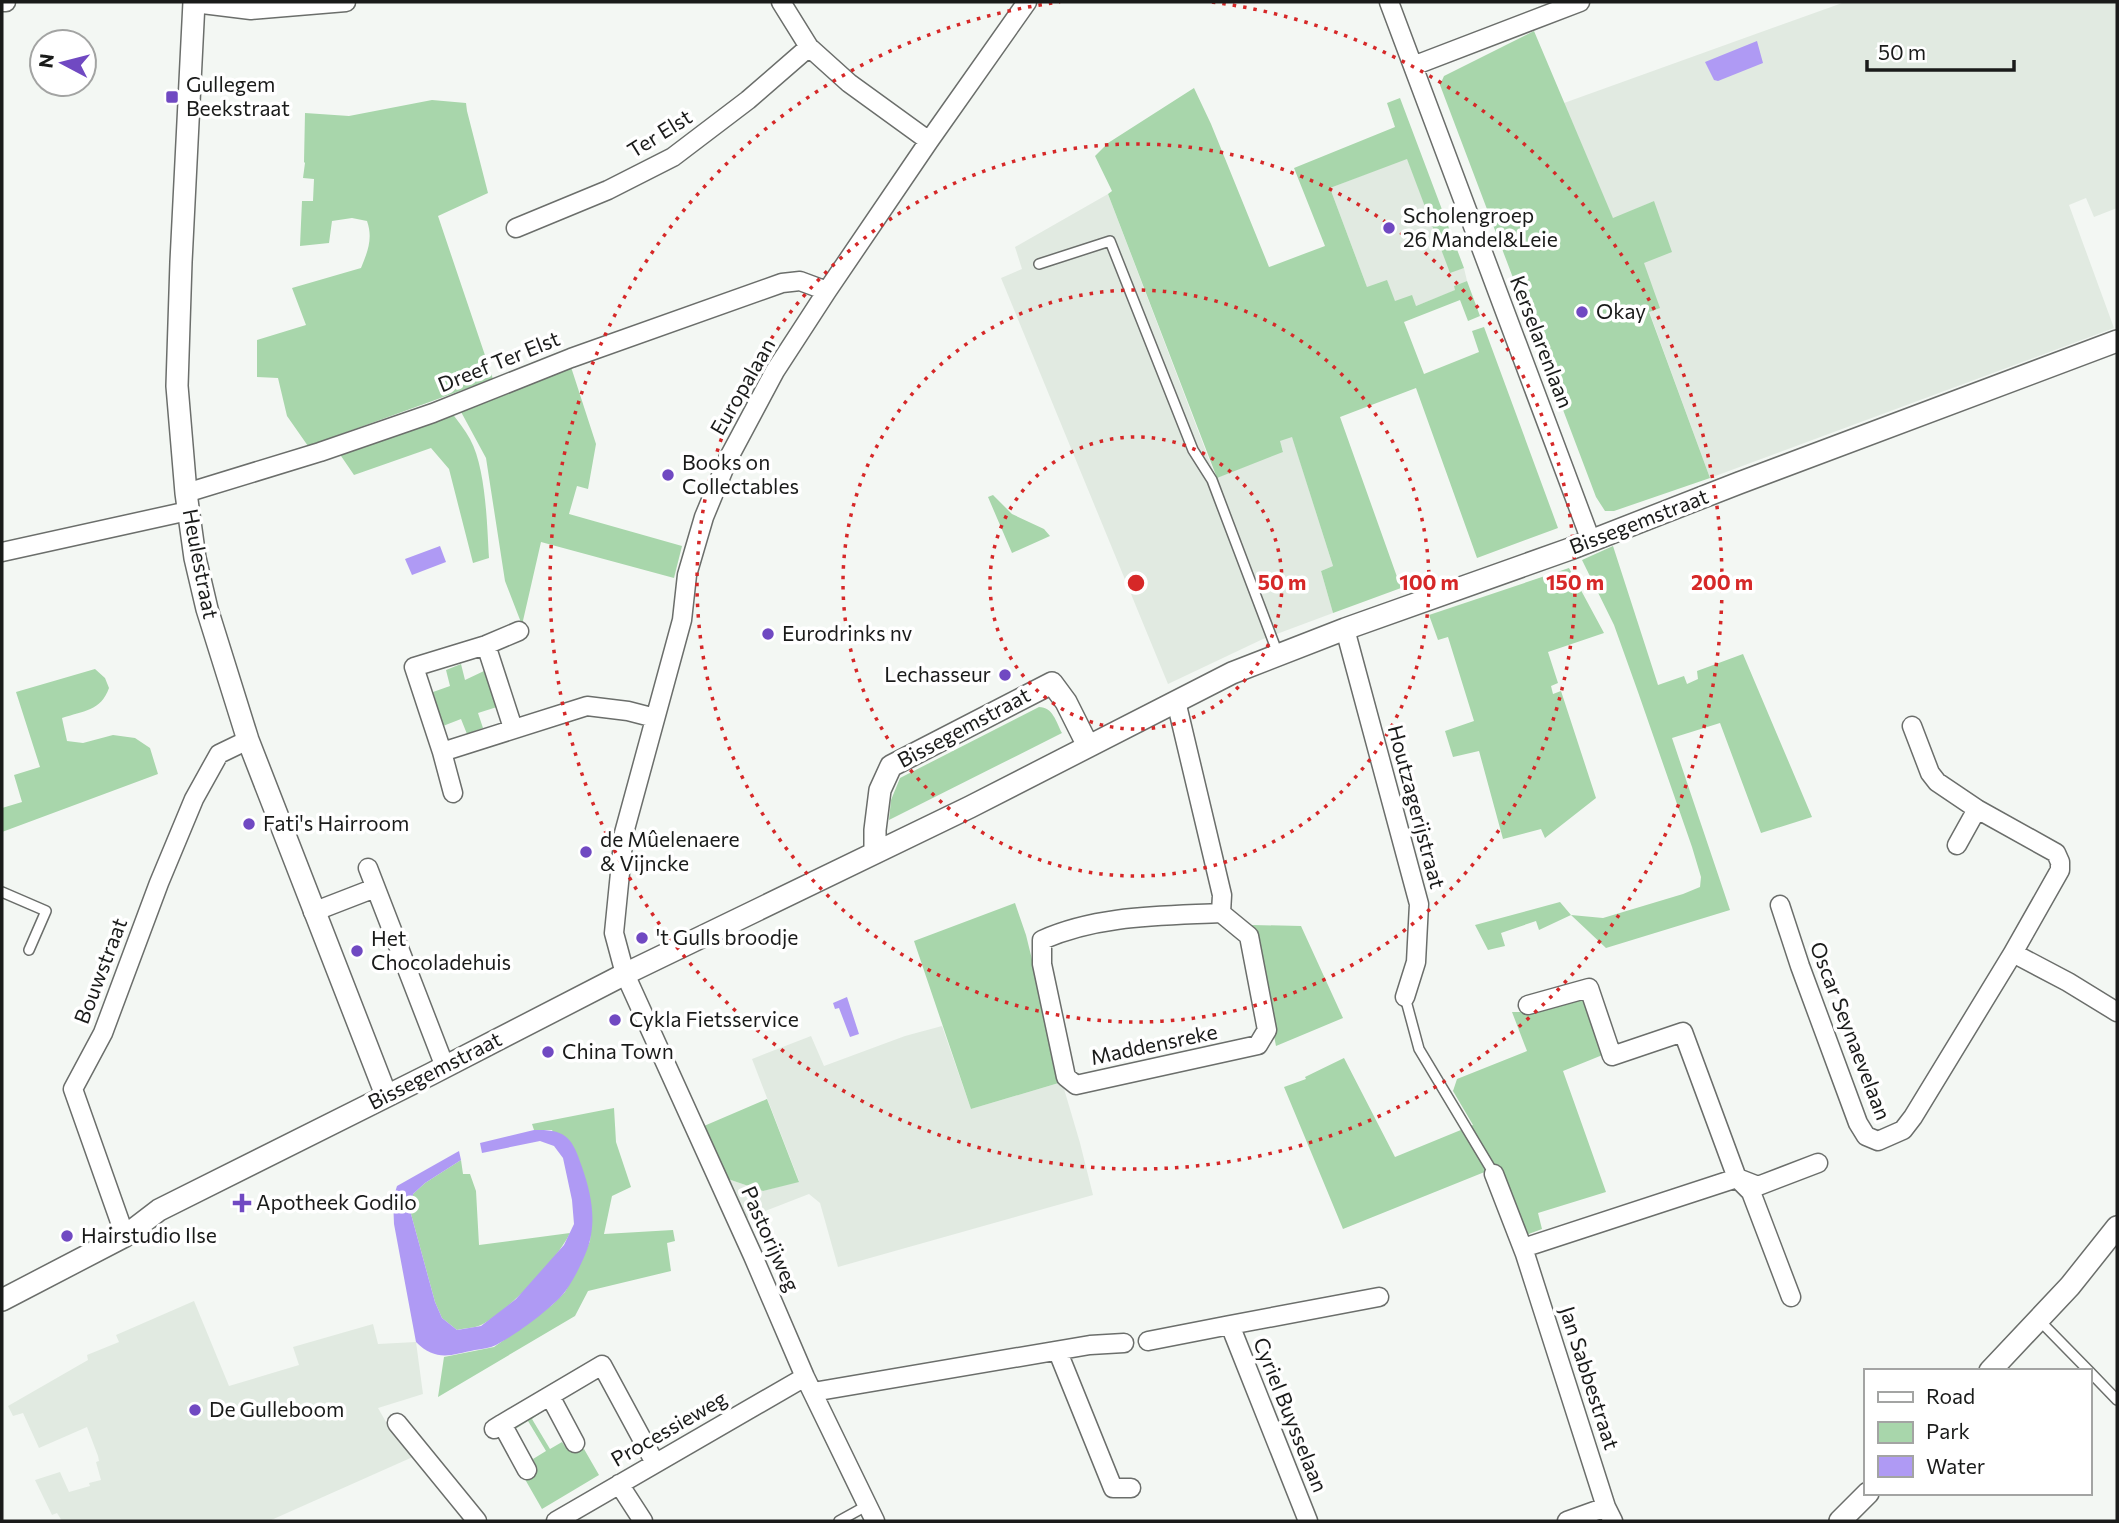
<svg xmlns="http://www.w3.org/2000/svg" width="2119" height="1523" font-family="Commissioner,sans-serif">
<rect width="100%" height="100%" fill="#f3f7f3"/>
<path fill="#e1eae1" d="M1845 2H2117V208L2094 217 2086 198 2069 205 2114 328 1710 478 1649 311 1659 307 1643 262 1654 201 1613 219 1564 103Z
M1407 158 1450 272 1464 268 1467 281 1454 286 1456 290 1416 306 1395 301 1367 287 1330 188Z
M1108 194 1216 478 1283 451 1279 441 1292 436 1333 566 1321 571 1333 613 1263 639 1168 684 1001 278 1022 269 1015 247Z
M942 1026 971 1109 1062 1082 1080 1143 1093 1195 838 1267 820 1203 809 1194 745 1219 728 1179 763 1191 799 1181 752 1059 811 1036 824 1066 905 1036Z
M194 1301 229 1386 299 1365 293 1347 373 1324 378 1344 416 1342 423 1394 378 1408 386 1422 415 1456 269 1521H62L57 1513 52 1515 35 1480 60 1472 69 1492 90 1486 89 1483 101 1480 96 1462 99 1461 98 1456 87 1427 39 1448 23 1413 13 1416 8 1406 88 1360 87 1355 119 1342 116 1335Z"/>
<path fill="#a8d6ab" d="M1534 31 1613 218 1654 201 1672 252 1644 263 1660 308 1649 312 1710 478 1614 511H1605L1596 497 1440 85 1444 76Z
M1194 88 1211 124 1269 267 1325 246 1294 168 1395 127 1387 103 1400 98 1464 268 1450 273 1407 159 1330 188 1367 287 1387 280 1395 301 1412 295 1416 306 1455 290 1454 286 1467 281 1480 316 1468 321 1460 300 1404 322 1424 374 1479 352 1472 331 1484 327 1558 528 1477 558 1416 388 1340 417 1401 588 1333 613 1321 571 1333 566 1292 437 1280 441 1283 452 1217 478 1108 194 1112 191 1095 156 1108 143Z
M432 100 466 103 467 111 488 193 438 216 493 379 308 446 287 416 278 378 257 377V340L306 325 292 288 361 268C368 251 373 238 367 221L352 218 332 221 329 243 300 246 302 201H313L314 179 303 178 305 163 304 162 305 113 349 116Z
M571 367 596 444 588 489 577 486 569 514 682 546 674 578 541 542 522 625 505 581 486 458 460 410Z
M451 412C458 421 465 430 470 439 486 468 487 525 489 558L473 563 449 469 431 448 354 475 339 453Z
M993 495 1012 514 1044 529 1050 536 1012 553 988 497Z
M1613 546 1658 685 1684 676 1687 684 1698 679 1697 671 1743 654 1812 817 1761 833 1720 723 1672 738 1730 910 1606 948 1571 915 1539 930 1536 921 1501 933 1505 946 1488 950 1475 925 1560 902 1571 915 1603 918 1683 894 1700 887 1701 877 1692 847 1638 692 1614 625 1582 560Z
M1569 568 1604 633 1548 652 1558 683 1551 686 1553 694 1561 691 1596 798 1545 838 1541 829 1503 839 1479 751 1453 757 1445 731 1474 721 1448 637 1438 640 1429 615Z
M461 664 465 680 484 671 497 707 478 713 483 728 467 734 461 719 443 726 433 692 450 686 446 670Z
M95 669 105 678 109 688C101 711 83 711 62 718L67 741 83 743 113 735 135 738 150 748 158 774 2 832V808L22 802 14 775 40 767 16 692Z
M1039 707C1053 707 1056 722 1062 733L889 820 891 800 900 778Z
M1015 903 1026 935 1062 1082 971 1109 914 941Z
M1252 925 1301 926 1343 1018 1276 1046Z
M1586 994 1605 1054 1563 1071 1606 1192 1538 1213 1542 1229 1526 1235 1497 1167 1343 1229 1284 1087 1306 1079 1305 1077 1344 1058 1395 1157 1473 1125 1453 1091 1457 1079 1527 1051 1512 1012H1526Z
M767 1099 799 1182 763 1191 728 1179 704 1126Z
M614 1108 616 1142 631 1187 612 1196 604 1234 673 1230 675 1241 667 1243 671 1271 588 1291 575 1316 438 1397 444 1357 494 1347 525 1325 552 1305 565 1292 581 1262 590 1241 592 1211 552 1130H534L532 1124Z
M461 1160 463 1174H470L476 1191 479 1245 570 1233C557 1260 510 1309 483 1324 477 1328 465 1328 457 1330L442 1318 435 1302 411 1214 413 1194 425 1183Z
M542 1409 543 1411 532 1419 550 1449 562 1442 566 1448 571 1446 575 1453 584 1449 599 1475 542 1509 522 1474 536 1466 533 1459 546 1451 528 1421 517 1428 514 1425Z"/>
<path fill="#af9af4" d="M1757 41 1763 63 1718 81 1714 80 1705 62Z
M440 546 446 562 412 575 405 559Z
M847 997 859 1034 850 1037 839 1008 835 1009 833 1003Z
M534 1130C566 1129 572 1137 582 1167 590 1190 596 1215 590 1240 587 1254 573 1282 564 1293 551 1309 514 1336 496 1345 490 1348 482 1349 475 1350 451 1355 436 1362 416 1342L394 1224 393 1199 397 1186 459 1151 461 1160 425 1183 413 1194 411 1214 435 1302 442 1318 457 1330 481 1326 516 1299 564 1245 574 1224 572 1200 563 1158 554 1146 540 1141 482 1153 480 1143Z"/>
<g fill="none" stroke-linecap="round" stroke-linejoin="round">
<g stroke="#6b6e6b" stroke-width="12">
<path id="service" d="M1039 264 1110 241 1193 450 1212 480 1278 654
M2 892 46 911 29 950
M1405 997 1419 1049 1494 1174
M2039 1320 2089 1371
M2089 1371 2117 1400
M839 1521 868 1505"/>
</g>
<g stroke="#6b6e6b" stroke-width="21">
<path id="minor" d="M2 2H6
M781 2 809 47 849 83 929 141
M1389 2 1591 541
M194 3 251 10 346 2
M1413 66 1580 2
M516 228 608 190 673 157 748 100 809 47
M186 493 320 452 433 413 571 358 782 283 800 281 827 291
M2 552 188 511
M1345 629 1419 904 1416 962 1405 997
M486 645 513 728
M1176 701 1222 895 1221 913
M1912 726 1930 773 1937 782 1977 809
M442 752 587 706 628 711 655 718
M453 793 442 752 414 667 486 645 519 631
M1957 845 1977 809 2056 853 2060 862V870L2013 953
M368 868 445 1067
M1780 905 1800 966 1858 1123 1866 1136 1878 1141 1903 1130 1913 1117 2013 953 2068 982 2117 1012
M313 912 375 888
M1221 913 1249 936 1267 1030 1258 1045 1076 1085 1066 1077 1042 964V940C1098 915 1161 916 1221 913Z
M1528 1005 1589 988 1612 1056 1683 1032 1737 1178 1751 1192 1791 1297
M1494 1174 1525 1254 1606 1507 1613 1521
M1740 1179 1758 1186 1818 1163
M125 1236 73 1089 103 1033 159 883 194 799 219 754 248 740
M1523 1248 1737 1178
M1230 1325 1379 1297
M1148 1341 1230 1325 1308 1521
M1058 1352 1113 1488H1131
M813 1392 1090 1345 1124 1343
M550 1396 575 1443
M397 1423 477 1521
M502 1424 602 1365 655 1463
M494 1429 502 1424 527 1470
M619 1484 643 1521
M556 1521 805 1377
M875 1521 805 1377 753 1256 625 974 614 933 624 833 682 620 687 575 704 517 728 459 775 371 827 291 929 141 1027 2
M1567 1521 1606 1507"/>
</g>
<g stroke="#6b6e6b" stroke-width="24">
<path id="tertiary" d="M194 2 181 262 177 386 186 493 195 558 207 609 248 740 386 1095
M875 852V830L880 790 891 766 1052 683 1066 702 1088 746
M2 1300 125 1236 159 1210 431 1074 625 974 970 807 1232 673 1345 629 1570 549 1739 483 2117 341
M1990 1371 2070 1286 2117 1227
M1840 1521 1868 1493"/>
</g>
<use href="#service" stroke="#fff" stroke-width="9"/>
<use href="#minor" stroke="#fff" stroke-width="18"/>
<use href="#tertiary" stroke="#fff" stroke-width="21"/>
</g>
<g fill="none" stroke="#d62828" stroke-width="3.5" stroke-dasharray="3.5 7">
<circle cx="1136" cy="583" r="146"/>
<circle cx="1136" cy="583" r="293"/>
<circle cx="1136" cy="583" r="439"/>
<path d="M1212 2A586 586 0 1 1 1060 2"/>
</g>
<g fill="#7049c2" stroke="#fff" stroke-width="2.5">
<rect x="165" y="90" width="14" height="14" rx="3.5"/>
<circle cx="1389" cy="228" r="7"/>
<circle cx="1582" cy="312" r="7"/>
<circle cx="668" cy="475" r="7"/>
<circle cx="768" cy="634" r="7"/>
<circle cx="1005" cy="675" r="7"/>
<circle cx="249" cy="824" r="7"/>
<circle cx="586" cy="852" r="7"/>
<circle cx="642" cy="938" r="7"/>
<circle cx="357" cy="951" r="7"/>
<circle cx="615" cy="1020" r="7"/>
<circle cx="548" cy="1052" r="7"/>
<path d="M238.5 1192.5h7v7h7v7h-7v7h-7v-7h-7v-7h7z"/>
<circle cx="67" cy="1236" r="7"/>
<circle cx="195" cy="1410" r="7"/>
</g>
<g text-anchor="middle" stroke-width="7" stroke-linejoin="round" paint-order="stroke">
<g font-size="21" fill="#1a1b1a" stroke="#fff" text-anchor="start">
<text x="186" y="92">Gullegem<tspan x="186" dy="24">Beekstraat</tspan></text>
<text x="1403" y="223">Scholengroep<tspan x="1403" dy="24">26 Mandel&amp;Leie</tspan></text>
<text x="1596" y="319">Okay</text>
<text x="682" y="470">Books on<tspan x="682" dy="24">Collectables</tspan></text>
<text x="782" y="641">Eurodrinks nv</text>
<text x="991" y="682" text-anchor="end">Lechasseur</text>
<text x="263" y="831">Fati's Hairroom</text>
<text x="600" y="847">de Mûelenaere<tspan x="600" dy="24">&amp; Vijncke</tspan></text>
<text x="656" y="945">'t Gulls broodje</text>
<text x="371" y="946">Het<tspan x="371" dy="24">Chocoladehuis</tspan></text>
<text x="629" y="1027">Cykla Fietsservice</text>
<text x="562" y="1059">China Town</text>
<text x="256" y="1210">Apotheek Godilo</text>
<text x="81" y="1243">Hairstudio Ilse</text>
<text x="209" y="1417">De Gulleboom</text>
</g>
<g font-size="21" fill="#1a1b1a" stroke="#fff">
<text transform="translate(660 134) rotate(-32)" y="7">Ter Elst</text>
<text transform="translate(1541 342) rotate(69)" y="7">Kerselarenlaan</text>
<text transform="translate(499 362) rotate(-22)" y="7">Dreef Ter Elst</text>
<text transform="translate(743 387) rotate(-60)" y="7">Europalaan</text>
<text transform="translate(1639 522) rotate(-21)" y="7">Bissegemstraat</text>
<text transform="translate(200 564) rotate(79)" y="7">Heulestraat</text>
<text transform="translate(964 728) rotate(-28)" y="7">Bissegemstraat</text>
<text transform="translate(1416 807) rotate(75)" y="7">Houtzagerijstraat</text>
<text transform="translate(101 971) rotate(-69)" y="7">Bouwstraat</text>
<text transform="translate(1850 1031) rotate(69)" y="7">Oscar Seynaevelaan</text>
<text transform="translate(1154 1045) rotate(-12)" y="7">Maddensreke</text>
<text transform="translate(435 1071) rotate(-27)" y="7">Bissegemstraat</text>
<text transform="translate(770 1239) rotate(66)" y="7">Pastorijweg</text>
<text transform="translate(1589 1378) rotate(72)" y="7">Jan Sabbestraat</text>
<text transform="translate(1290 1415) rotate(68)" y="7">Cyriel Buysselaan</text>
<text transform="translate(669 1429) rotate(-30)" y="7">Processieweg</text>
</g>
</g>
<circle cx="1136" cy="583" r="10" fill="#d62828" stroke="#fff" stroke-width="3.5"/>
<g font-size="21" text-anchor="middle" font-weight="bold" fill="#d62828" stroke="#fff" stroke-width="7" stroke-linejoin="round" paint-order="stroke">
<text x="1282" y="590">50 m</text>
<text x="1429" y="590">100 m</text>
<text x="1575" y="590">150 m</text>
<text x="1722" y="590">200 m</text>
</g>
<rect width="2119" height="1523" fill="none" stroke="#1a1b1a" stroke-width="7"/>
<rect x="1864" y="1369" width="228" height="126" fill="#ffffff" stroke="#a3a4a3" stroke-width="2"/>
<rect x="1878" y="1392" width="35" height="10" fill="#ffffff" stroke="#a3a4a3" stroke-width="2"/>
<text x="1926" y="1404" font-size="21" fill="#1a1b1a">Road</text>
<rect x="1878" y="1422" width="35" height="21" fill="#a8d6ab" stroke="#a3a4a3" stroke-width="2"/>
<text x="1926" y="1439" font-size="21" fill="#1a1b1a">Park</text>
<rect x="1878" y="1456" width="35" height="21" fill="#af9af4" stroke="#a3a4a3" stroke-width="2"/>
<text x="1926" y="1474" font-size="21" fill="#1a1b1a">Water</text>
<g transform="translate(63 63) rotate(277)"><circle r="33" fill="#ffffff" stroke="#a3a4a3" stroke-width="2"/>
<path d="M0-5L12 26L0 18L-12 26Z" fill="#7049c2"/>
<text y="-10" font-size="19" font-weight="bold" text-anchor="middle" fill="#1a1b1a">N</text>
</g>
<path d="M1867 60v10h147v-10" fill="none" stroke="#1a1b1a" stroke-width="3.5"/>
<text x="1878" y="60" font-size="21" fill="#1a1b1a" stroke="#ffffff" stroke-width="5" paint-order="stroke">50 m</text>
</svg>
